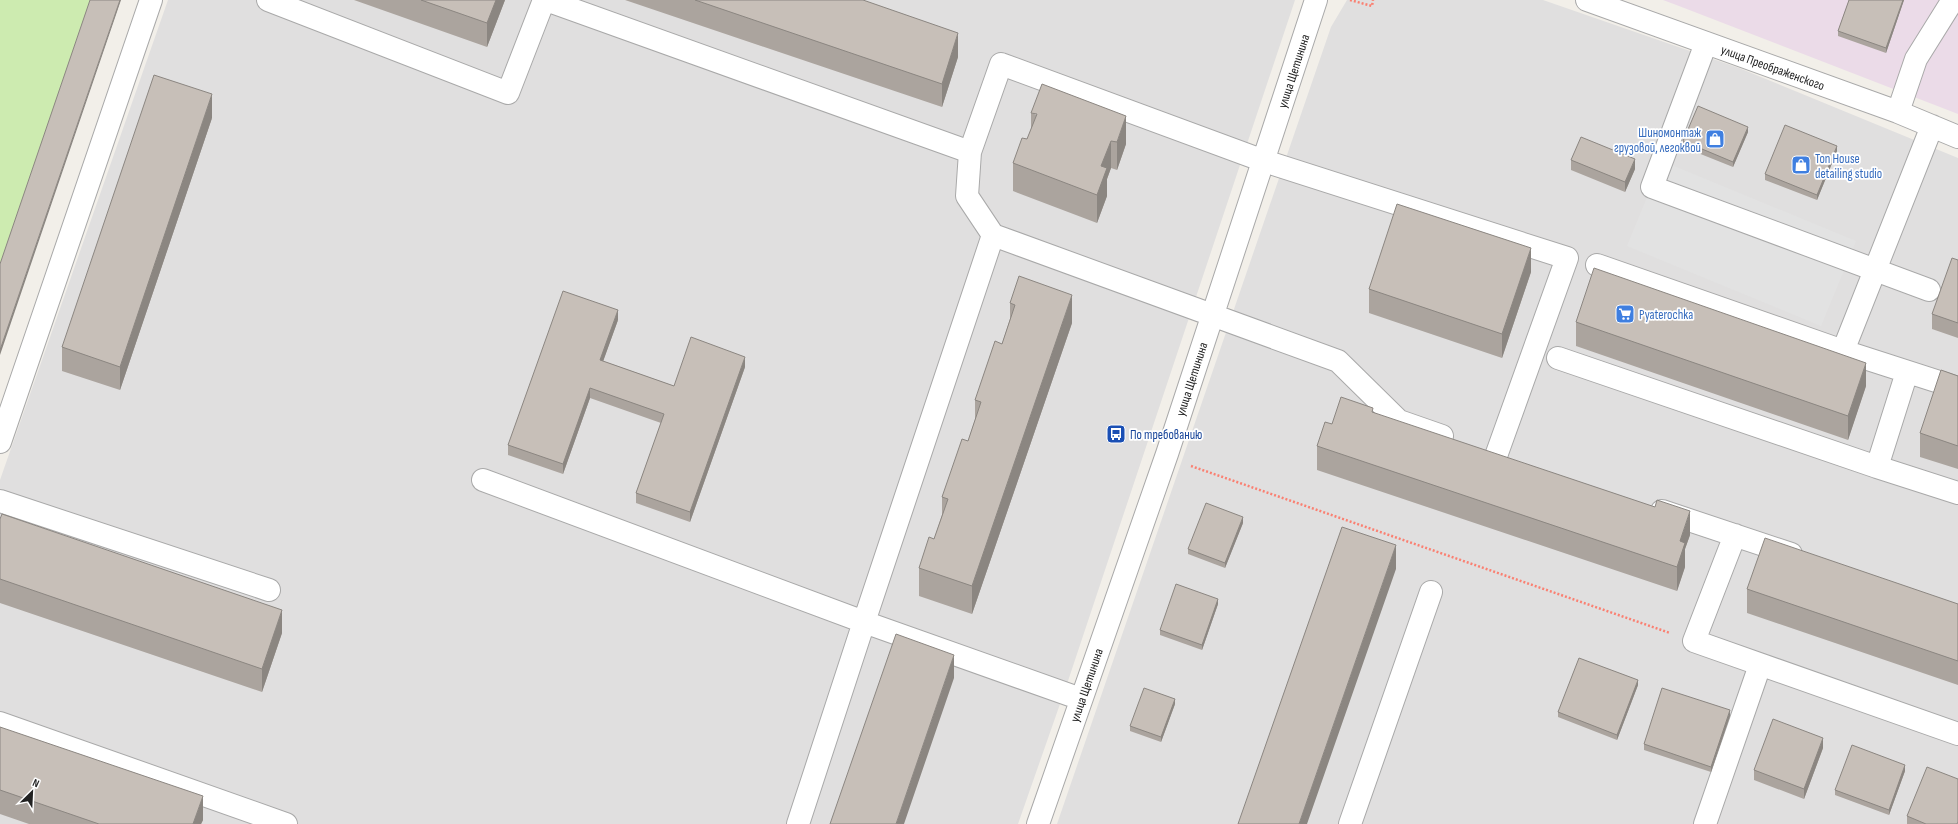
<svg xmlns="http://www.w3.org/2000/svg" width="1958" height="824" font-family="'Sofia Sans Condensed',sans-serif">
<rect width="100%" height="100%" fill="#f2efe9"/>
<path fill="#e0dfdf" d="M168 0H1295L1067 684 1018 824H0V480Z
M1347 0H1543L1739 68 1958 158V824H1057L1331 27Z"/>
<path fill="#ebdbe8" d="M1663 0H1958V114L1679 6Z"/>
<path fill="#cdebb0" d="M0 0H92L0 269Z"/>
<path fill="#e2e2e2" d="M1662 161 1856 241 1821 326 1627 246Z"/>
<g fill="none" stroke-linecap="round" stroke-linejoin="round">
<g stroke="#a9a9a9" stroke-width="24">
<path id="minor" d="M268 0 508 93 544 0
M546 0 970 152 967 196 993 235 1338 361 1399 421 1442 436
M1587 0 1898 112 1958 137
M1706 43 1652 187 1929 290
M1898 112 1916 59 1951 3 1958 1
M1932 126 1843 351 1958 388
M970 152 1001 64 1264 161 1567 258 1496 456
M993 235 864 622 1081 699
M1597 265 1843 351
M1558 358 1877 467
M1907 372 1877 467 1958 493
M0 442 151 0
M483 480 864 622 798 824
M0 501 269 590
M1662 511 1791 554
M1735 535 1694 641 1958 734
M0 723 286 824
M1038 824 1167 454 1316 0
M1350 824 1431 592
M1705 824 1760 665"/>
</g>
<path stroke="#fa8072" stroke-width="2.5" stroke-dasharray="2 2" stroke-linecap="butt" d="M1350 0 1372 6 1373 0
M1191 466 1670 633"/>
<use href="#minor" stroke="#fff" stroke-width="22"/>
</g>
<path fill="#aba49e" d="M354 0H505L487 47Z
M625 0H863L958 57 942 107Z
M1849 0H1904L1886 53 1838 36V31Z
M1031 113 1126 144 1117 170 1111 168 1107 179V196L1097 223 1013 191V163L1027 139 1031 129Z
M212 118 120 390 62 371V347Z
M1748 132 1733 167 1683 147V141Z
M1837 151 1817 200 1765 180V174Z
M1571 160 1635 169 1625 192 1571 170Z
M1958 260V338L1932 329V314Z
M1531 272 1502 358 1369 313V289Z
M1010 303 1072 323 972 614 919 596V568L934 539 942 515V497L968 441 975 420V400L1002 344 1010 319Z
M618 320 603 361 674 386 745 367 690 522 636 503V493L661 423 590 398 563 474 508 455V445Z
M1576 322 1866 386 1848 440 1576 346Z
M1958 376V469L1920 457V433Z
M1373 413 1690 535 1685 549V567L1677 591 1317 470V446L1332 424Z
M0 519 282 633 262 692 0 603Z
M1243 523 1225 568 1188 554V549Z
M1747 589 1958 604V685L1747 613Z
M1218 604 1202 650 1160 635V630Z
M1638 685 1617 740 1558 717V712Z
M1175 704 1161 742 1130 731V726Z
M1730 716 1711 772 1644 750V744Z
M0 727 203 820 201 824H29L0 814Z
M1823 748 1804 799 1754 780V770Z
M1905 771 1889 815 1835 795V790Z
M1907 816 1958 824H1907Z"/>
<path fill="#8b8681" d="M120 0H121L0 355V350Z
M496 0H505L487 47V23Z
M1903 0H1904L1886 53V48Z
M958 33V57L942 107V84Z
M212 94V118L120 390V367Z
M1126 116V144L1117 170V142Z
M1748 127V132L1733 167V162Z
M1111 141V168L1107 179V196L1097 223V195L1101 166Z
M1837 146V151L1817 200V195Z
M1635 159V169L1625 192V182Z
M1531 248V272L1502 358V334Z
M1072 295V323L972 614V586Z
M618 310V320L600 370V360Z
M745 357V367L690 522V512Z
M1866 363V386L1848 440V416Z
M590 388V398L563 474V464Z
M1690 511V535L1685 549V567L1677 591V567L1680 541Z
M1243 517V523L1225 568V563Z
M1396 545V569L1307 824H1299Z
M1218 599V604L1202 650V645Z
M282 610V633L262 692V669Z
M954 655V678L904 824H896Z
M1638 680V685L1617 740V735Z
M1175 699V704L1161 742V737Z
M1730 710V716L1711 772V767Z
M1823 738V748L1804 799V789Z
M1905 765V771L1889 815V810Z
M203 796V820L201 824H193Z"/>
<path fill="#c7bfb8" stroke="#8b8681" d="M90 0H120L0 350V264Z
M421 0H496L487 23Z
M695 0H863L958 33 942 84Z
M1849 0H1903L1886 48 1838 31Z
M154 75 212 94 120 367 62 347Z
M1042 84 1126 116 1117 142 1111 141 1101 166 1107 168 1097 195 1013 163 1022 138 1027 139 1037 114 1031 113Z
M1698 106 1748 127 1733 162 1683 141Z
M1785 125 1837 146 1817 195 1765 174Z
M1581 137 1635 159 1625 182 1571 160Z
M1397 204 1531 248 1502 334 1369 289Z
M1952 258 1958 260V323L1932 314Z
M1594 268 1866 363 1848 416 1576 322Z
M1019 276 1072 295 972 586 919 568 929 537 934 539 948 499 942 497 962 439 968 441 981 402 975 400 995 341 1002 344 1015 305 1010 303Z
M563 291 618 310 600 360 674 386 691 337 745 357 690 512 636 493 664 414 590 388 563 464 508 445Z
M1941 370 1958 376V446L1920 433Z
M1341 397 1373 408 1372 412 1655 507 1657 500 1690 511 1680 541 1685 543 1677 567 1317 446 1325 422 1332 424Z
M1206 503 1243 517 1225 563 1188 549Z
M2 514 282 610 262 669 0 579V519Z
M1342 527 1396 545 1299 824H1238Z
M1765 538 1958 604V661L1747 589Z
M1176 584 1218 599 1202 645 1160 630Z
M896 634 954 655 896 824H830Z
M1579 658 1638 680 1617 735 1558 712Z
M1144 688 1175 699 1161 737 1130 726Z
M1662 688 1730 710 1711 767 1644 744Z
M1773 719 1823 738 1804 789 1754 770Z
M0 727 203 796 193 824H99L0 790Z
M1852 745 1905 765 1889 810 1835 790Z
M1927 767 1958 779V822L1957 824H1926L1907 816Z"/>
<defs>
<g id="shop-square" transform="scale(1)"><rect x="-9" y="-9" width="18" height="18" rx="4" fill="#3f7fe0" stroke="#fff"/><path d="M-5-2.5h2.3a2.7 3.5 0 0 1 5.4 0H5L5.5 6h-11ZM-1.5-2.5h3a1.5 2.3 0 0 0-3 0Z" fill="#fff"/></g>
<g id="supermarket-square" transform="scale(1)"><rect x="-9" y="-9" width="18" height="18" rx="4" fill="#3f7fe0" stroke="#fff"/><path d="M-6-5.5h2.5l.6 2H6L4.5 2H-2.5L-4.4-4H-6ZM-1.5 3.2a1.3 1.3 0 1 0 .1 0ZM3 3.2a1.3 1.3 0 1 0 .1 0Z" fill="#fff"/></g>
<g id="bus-square" transform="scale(1)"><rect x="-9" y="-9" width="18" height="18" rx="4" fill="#1a4fb4" stroke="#fff"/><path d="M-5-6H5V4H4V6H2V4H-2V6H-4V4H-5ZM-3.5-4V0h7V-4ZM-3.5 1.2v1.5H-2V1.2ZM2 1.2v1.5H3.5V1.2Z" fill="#fff"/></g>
</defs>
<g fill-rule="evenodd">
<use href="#shop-square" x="1715" y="139"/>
<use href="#shop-square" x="1801" y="165"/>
<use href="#supermarket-square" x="1625" y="314"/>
<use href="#bus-square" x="1116" y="434"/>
</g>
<g text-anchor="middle" stroke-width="3.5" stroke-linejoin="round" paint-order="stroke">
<g font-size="13" fill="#222" stroke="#fff">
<text transform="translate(1773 67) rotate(20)" y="5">улица Преображенского</text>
<text transform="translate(1293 71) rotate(-72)" y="5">улица Щетинина</text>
<text transform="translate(1191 379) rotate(-72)" y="5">улица Щетинина</text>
<text transform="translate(1086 685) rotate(-71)" y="5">улица Щетинина</text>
</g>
<g font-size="13" fill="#366cbe" stroke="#fff" text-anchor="start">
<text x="1701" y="137" text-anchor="end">Шиномонтаж<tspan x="1701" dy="15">грузовой, легоквой</tspan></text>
<text x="1815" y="163">Ton House<tspan x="1815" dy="15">detailing studio</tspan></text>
<text x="1639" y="319">Pyaterochka</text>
</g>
<g font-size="13" fill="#164399" stroke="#fff" text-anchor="start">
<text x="1130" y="439">По требованию</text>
</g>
</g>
<g transform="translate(32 792) rotate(24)" stroke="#ffffff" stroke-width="3" paint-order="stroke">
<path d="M0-3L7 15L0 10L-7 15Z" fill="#222222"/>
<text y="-6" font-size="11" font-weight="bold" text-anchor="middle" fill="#222222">N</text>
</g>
</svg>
